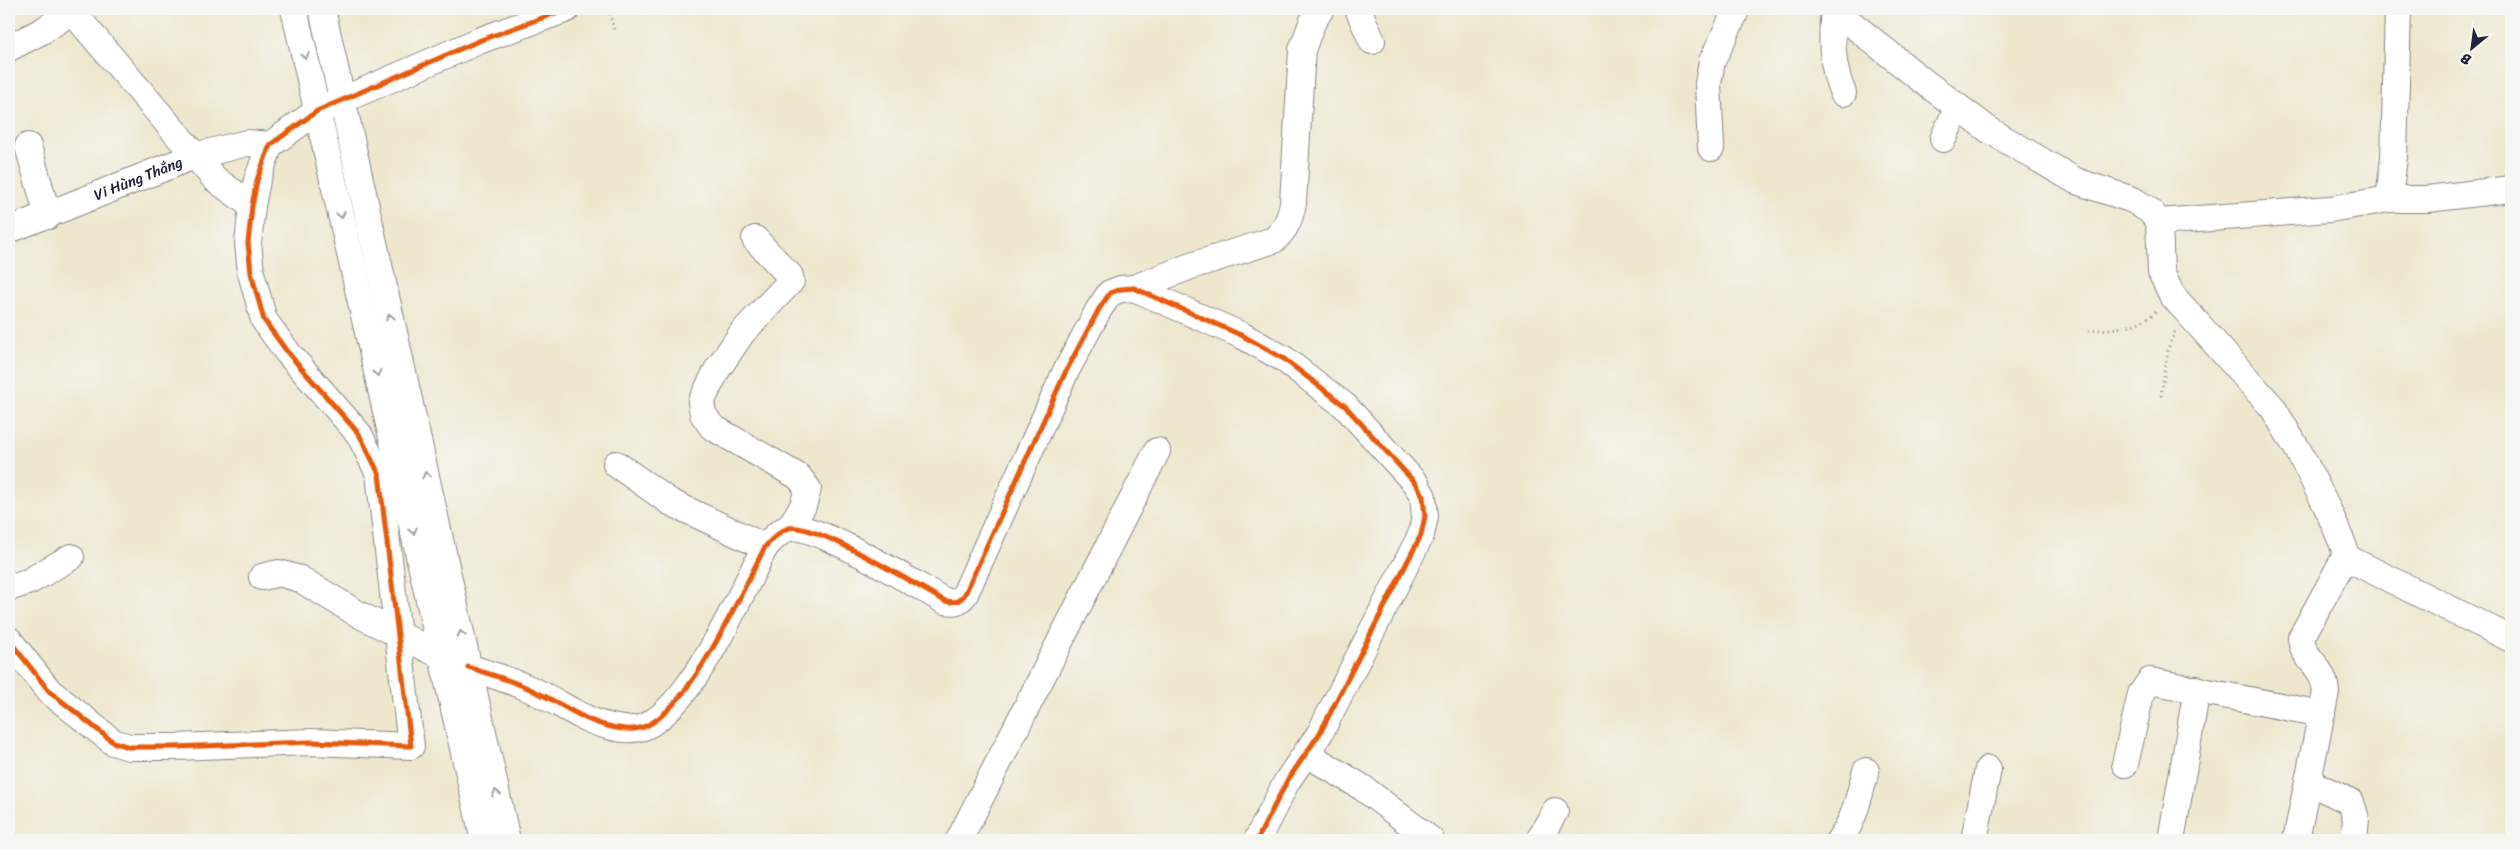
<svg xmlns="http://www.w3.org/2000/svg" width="2520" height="849" font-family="Sriracha,sans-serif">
<rect width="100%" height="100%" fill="#f6f6f2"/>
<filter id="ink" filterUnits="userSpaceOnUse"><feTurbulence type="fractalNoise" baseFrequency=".02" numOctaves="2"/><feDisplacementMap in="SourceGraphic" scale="10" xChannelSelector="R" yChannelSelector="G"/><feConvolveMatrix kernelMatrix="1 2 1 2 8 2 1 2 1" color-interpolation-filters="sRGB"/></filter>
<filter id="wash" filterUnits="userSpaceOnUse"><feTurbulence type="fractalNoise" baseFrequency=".0096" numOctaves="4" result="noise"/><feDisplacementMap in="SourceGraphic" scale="20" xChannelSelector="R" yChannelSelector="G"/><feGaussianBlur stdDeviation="1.12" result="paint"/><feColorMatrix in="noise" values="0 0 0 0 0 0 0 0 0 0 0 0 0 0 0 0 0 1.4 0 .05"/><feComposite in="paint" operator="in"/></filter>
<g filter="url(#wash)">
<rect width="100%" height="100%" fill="#eee7cd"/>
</g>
<g filter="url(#ink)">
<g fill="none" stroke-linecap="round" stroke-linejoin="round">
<g stroke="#888484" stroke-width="28">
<g id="minor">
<path d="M70 9 215 179 252 206"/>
<path d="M294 9 484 840"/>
<path d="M322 9 507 840"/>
<path d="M1358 9 1372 41"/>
<path d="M1833 9 1923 81 1989 130 2076 181 2133 200 2150 211 2159 222 2161 272 2172 295 2273 408 2299 452 2326 505 2344 547 2345 557 2301 638C2303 661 2323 663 2326 692L2296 840"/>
<path d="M1834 9C1831 38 1831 66 1843 93"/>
<path d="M9 48 44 30 72 11"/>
<path d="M1943 139 1958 107"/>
<path d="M28 146 48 216"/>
<path d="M1711 148 1708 84 1712 61 1737 9"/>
<path d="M2389 199 2394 157 2398 9"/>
<path d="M2159 222 2330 209 2389 199H2427L2511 189"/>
<path id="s1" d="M9 230 194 156 247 143 270 145"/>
<path d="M755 239 790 276 791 281 742 333 717 370 701 402 703 414 712 427 799 477 808 489 803 506 789 528"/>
<path d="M1134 288 1191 266 1274 240C1286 229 1290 219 1293 203L1302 50 1312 23 1321 9"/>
<path d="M616 464 670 502 765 547"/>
<path d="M2345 557 2511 639"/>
<path d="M262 577 279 573 300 579 360 615 442 656"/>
<path d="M9 588 30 581 71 557"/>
<path d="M9 640 49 691 113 742 129 747H174L312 742 411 746 379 474 359 434 288 353 264 320 251 273 248 243 252 206 257 180 270 145 317 111 481 40 567 9"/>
<path d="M468 667C491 675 515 681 536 692 561 703 582 720 608 726 619 729 635 731 646 726 693 704 741 593 765 547 771 540 779 531 789 528 815 522 917 586 945 601 955 603 959 602 965 594L1065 373 1099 309 1110 293 1121 289 1134 288 1243 336 1284 359 1345 406 1416 484 1423 497 1425 516 1421 535 1320 733 1287 781 1257 840"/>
<path d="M1307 754 1363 788 1431 840"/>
<path d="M2125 764 2141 694 2150 681 2322 714"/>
<path d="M2309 782 2351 802 2356 819 2354 840"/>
<path d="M959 840 1157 451"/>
<path d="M1539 840 1555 811"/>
<path d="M1839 840C1855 821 1859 795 1866 771"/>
<path d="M1974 840 1988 769"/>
<path d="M2171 840 2197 689"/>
</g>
</g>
<path stroke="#888484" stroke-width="3" stroke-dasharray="1 4" stroke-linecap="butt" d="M608 9 615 33
M2089 331C2113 328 2140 329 2157 310
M2161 396 2168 349 2175 331"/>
<use href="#minor" stroke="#fff" stroke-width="26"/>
<g stroke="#f6f6f2" stroke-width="8">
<path id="cycleway" d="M9 640 49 691 113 742 129 747H174L312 742 411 746 379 474 359 434 288 353 264 320 251 273 248 243 252 206 257 180 270 145 317 111 481 40 567 9
M468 667C491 675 515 681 536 692 561 703 582 720 608 726 619 729 635 731 646 726 693 704 741 593 765 547 771 540 779 531 789 528 815 522 917 586 945 601 955 603 959 602 965 594L1065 373 1099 309 1110 293 1121 289 1134 288 1243 336 1284 359 1345 406 1416 484 1423 497 1425 516 1421 535 1320 733 1287 781 1257 840"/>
</g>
<use href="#cycleway" stroke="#e8590c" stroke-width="5"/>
</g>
<defs><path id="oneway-chevron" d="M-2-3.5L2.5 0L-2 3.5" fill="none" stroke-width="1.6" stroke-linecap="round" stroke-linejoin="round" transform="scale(1.25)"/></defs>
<g stroke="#9c9ca7">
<use href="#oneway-chevron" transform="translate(305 56) rotate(77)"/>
<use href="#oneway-chevron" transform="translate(341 215) rotate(77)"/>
<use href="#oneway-chevron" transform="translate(390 317) rotate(-103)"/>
<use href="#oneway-chevron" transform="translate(377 373) rotate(77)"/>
<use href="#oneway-chevron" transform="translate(426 475) rotate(-103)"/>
<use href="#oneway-chevron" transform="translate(413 531) rotate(77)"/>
<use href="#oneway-chevron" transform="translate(461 634) rotate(-103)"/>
<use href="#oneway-chevron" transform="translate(496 793) rotate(-103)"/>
</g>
</g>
<g text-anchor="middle" stroke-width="4.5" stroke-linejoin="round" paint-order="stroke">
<g font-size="15" fill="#22223b" stroke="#f6f6f2">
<text dy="5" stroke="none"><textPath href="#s1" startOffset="139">Vi Hùng Thắng</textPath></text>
</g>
</g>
<rect width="2520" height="849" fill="none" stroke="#f6f6f2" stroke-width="30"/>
<g transform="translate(2472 48) rotate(209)" stroke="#f6f6f2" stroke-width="4" paint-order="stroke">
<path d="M0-4L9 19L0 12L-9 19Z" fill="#22223b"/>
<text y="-8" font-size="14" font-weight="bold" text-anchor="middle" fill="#22223b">B</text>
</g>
</svg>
